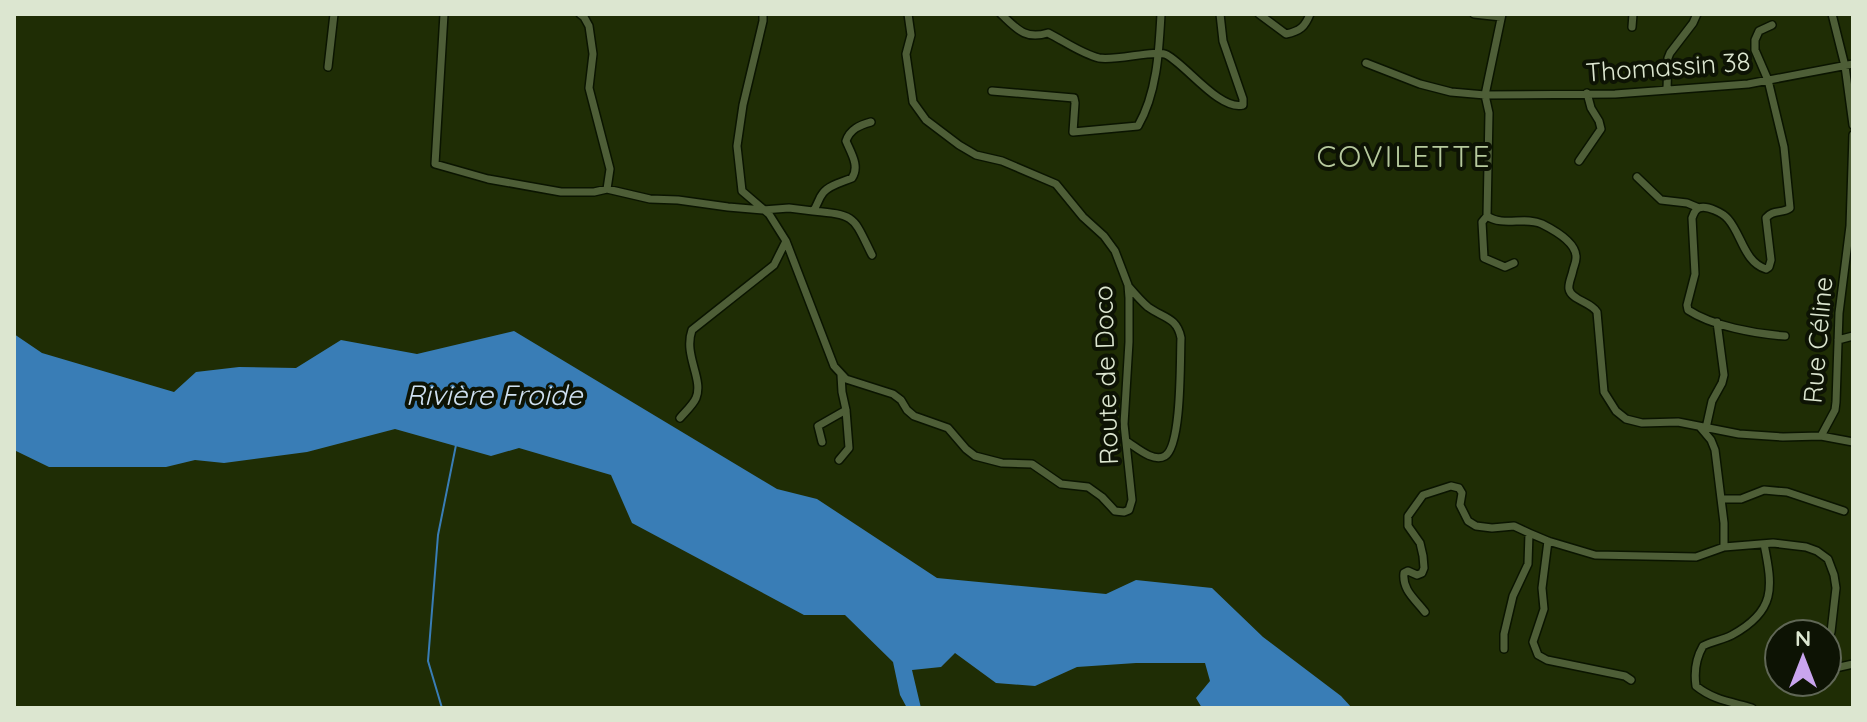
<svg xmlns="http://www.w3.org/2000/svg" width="1867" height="722" font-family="Quicksand,sans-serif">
<rect width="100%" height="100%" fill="#1f2d05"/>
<path fill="#397db6" d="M514 331 777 489 817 499 937 578 1106 594 1136 580 1212 588 1263 637 1341 696 1352 708H1202L1196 698 1210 681 1205 663H1136L1077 667 1035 686 996 683 955 653 941 667 912 670 921 708H907L900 695 893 662 845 615H804L632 523 611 475 519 448 491 456 395 429 307 452 224 463 195 460 166 467H49L14 450V334L42 353 174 392 196 372 239 367 296 368 341 340 417 354Z"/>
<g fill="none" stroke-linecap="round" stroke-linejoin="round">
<path stroke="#397db6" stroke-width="2" d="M442 708 428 661 438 535 456 445"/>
<g stroke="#0a1400" stroke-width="10">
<path id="street" d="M444 14 435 164 488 179 561 192H594L607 189 650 199 678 200 728 207 763 210 789 208 813 211C818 205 818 199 823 193 829 185 843 182 852 178 860 166 851 153 846 141 850 129 860 125 871 122
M580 14 584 17 589 26 593 54 589 88 610 169 607 189
M1001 14C1017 29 1025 40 1048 33 1064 41 1082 54 1099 58 1118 61 1156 49 1167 55 1187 66 1220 111 1243 105V99L1223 41 1220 14
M1259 14 1286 34C1300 31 1305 27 1310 14
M1474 14 1501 17
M1502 14 1485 95 1489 113 1487 216C1503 227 1525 216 1542 224 1554 230 1577 243 1576 258 1576 262 1574 266 1573 270 1572 276 1568 283 1569 289 1571 300 1591 302 1597 312L1604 392 1616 411 1626 419 1642 423 1678 422 1739 434 1783 437 1821 436 1835 410 1836 402 1839 313 1850 226 1853 135
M1832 14 1845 66 1853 125
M1772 25 1759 31 1755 40V50L1768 80 1784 147 1790 208C1782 214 1773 209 1766 218L1771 260 1769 267 1766 269C1744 262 1742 235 1728 219 1723 213 1707 205 1699 208 1694 210 1694 214 1692 218L1695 274 1687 305 1688 310C1712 326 1756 334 1785 336
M1632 27 1633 14
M1366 63 1420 84 1451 92 1485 95 1615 94 1748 84 1853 64
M328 67 334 14
M1667 89 1668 58 1670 53 1693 23 1697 14
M992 91 1074 98 1075 103 1073 132 1138 126C1157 93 1159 51 1161 14
M1579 161 1601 129 1599 121 1591 108 1587 93
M1637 177 1661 200 1687 203 1699 208
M813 211C857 215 853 217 872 255
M1487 216 1482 222 1484 258 1505 267 1514 263
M786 241 834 366 846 379 893 394 901 400 907 410 914 416 948 428 966 449 975 456 1002 463 1032 464 1061 484 1088 487 1102 497 1115 511 1124 512 1129 510 1132 500 1124 424 1129 342V298L1128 285 1115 251 1104 236 1083 217 1056 184 1002 161 976 155 959 145 926 120 913 102 906 54 911 35 908 14
M1838 340 1853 336
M680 418C685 412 693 405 696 398 704 379 683 355 692 330L774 265 786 241 769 214 742 191 737 146 743 105 763 21V14
M1700 427 1711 440 1715 450 1724 523V547
M1706 428 1712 401 1722 383 1724 375 1717 322
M1821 436 1853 442
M1126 441C1136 447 1153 463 1165 456 1182 446 1180 359 1181 338 1177 317 1163 318 1148 307 1141 301 1135 294 1129 287
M822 442 818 426 846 410
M839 460 849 448 846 410 842 392 841 375
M1721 499H1741L1764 490 1787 492 1844 511
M1548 541 1542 588 1544 609 1533 642 1538 655 1547 660 1625 676 1631 680
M1425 612C1415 599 1402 590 1404 573L1408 571 1417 575 1422 573 1424 568 1423 556 1420 543 1408 526V516L1423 495 1451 486 1459 488 1462 493 1460 505 1468 521 1476 526 1492 528 1514 526 1529 533
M1504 649V634L1513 596 1528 564 1529 533 1548 541 1595 555 1696 557 1724 547 1773 543 1806 547 1817 551 1828 559 1834 575 1836 588 1831 632
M1831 669 1853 664
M1752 708C1732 702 1713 700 1696 686 1694 672 1696 658 1703 646 1712 641 1723 640 1732 635 1776 611 1773 588 1764 544"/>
</g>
<use href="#street" stroke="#4e5e37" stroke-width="7"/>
</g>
<g text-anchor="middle" stroke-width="8" stroke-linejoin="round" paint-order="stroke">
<g font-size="26" fill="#dce6d0" stroke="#0d1304">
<text transform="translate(1668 67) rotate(-4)" y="9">Thomassin 38</text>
<text transform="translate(1818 340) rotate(-85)" y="9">Rue Céline</text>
<text transform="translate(1106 375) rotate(-92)" y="9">Route de Doco</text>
</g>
<g font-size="28" font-style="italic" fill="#cfe0f0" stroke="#0d1304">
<text x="494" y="405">Rivière Froide</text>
</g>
<g font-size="30" letter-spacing="2" fill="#b6c99d" stroke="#0d1304">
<text x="1404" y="167">COVILETTE</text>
</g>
</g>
<rect width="1867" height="722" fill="none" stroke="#dce6d0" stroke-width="32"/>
<g transform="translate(1803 658)"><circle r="38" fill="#0d1304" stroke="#606756" stroke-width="2"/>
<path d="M0-6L14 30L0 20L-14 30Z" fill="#c9a5ee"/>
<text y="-12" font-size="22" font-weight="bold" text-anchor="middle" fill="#dce6d0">N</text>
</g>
</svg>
